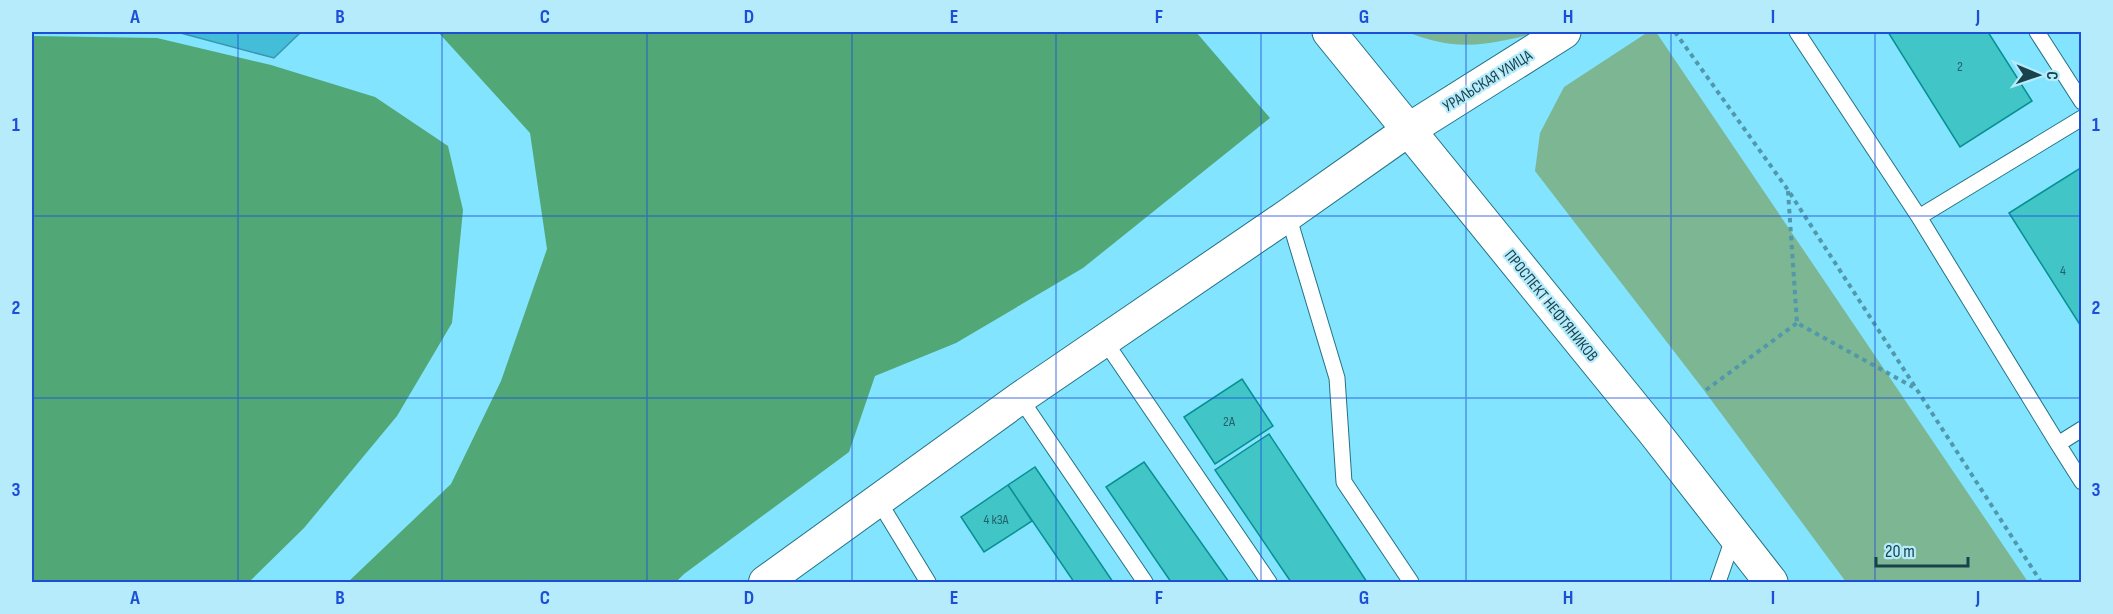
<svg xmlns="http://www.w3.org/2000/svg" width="2113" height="614" font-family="'Sofia Sans Condensed',sans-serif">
<rect width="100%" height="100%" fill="#82e4fe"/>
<path fill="#7cb692" d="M1407 32H1533C1524 37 1515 38 1506 40 1469 48 1442 46 1407 32Z
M1648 32H1656L2028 582H1846L1703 389 1535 171 1540 133 1564 87Z"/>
<path fill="#51a776" d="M438 32H1196L1270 118 1083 268 956 343 875 376 849 452 684 574 676 582H348L451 484 501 381 547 249 530 133Z
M32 36 157 38 271 65 375 97 448 146 463 210 452 323 397 416 304 528 249 582H32Z"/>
<path fill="#44bdd9" stroke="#3798af" stroke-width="1.5" d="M177 32H301L274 58Z"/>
<path fill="#41c5c7" stroke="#088f91" stroke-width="1.5" d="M1888 32H1988L2032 101 1960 147Z
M2082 167V328L2009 213Z
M1242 379 1273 426 1215 464 1184 417Z
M1269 434 1367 582H1291L1215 470Z
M1144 462 1229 582H1171L1106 487Z
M1035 467 1113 582H1074L1008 485Z
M1008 485 1032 521 984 552 961 517Z"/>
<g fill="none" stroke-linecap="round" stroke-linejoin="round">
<g stroke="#237284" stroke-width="17">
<path id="service" d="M1797 32 1919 217
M2037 32 2082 102
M1288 215 1337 378 1344 482 1411 582
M1104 340 1269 582
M1020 398 1145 582
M2082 429 2058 444 2082 482
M2058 444 1919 217 2082 118
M878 500 928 582
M1718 582 1734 536"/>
</g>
<g stroke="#237284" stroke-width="34">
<path id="minor" d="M765 582 1020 398 1288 215 1410 129"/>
</g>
<g stroke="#237284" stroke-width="35">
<path id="tertiary" d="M1410 129 1564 32"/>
</g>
<g stroke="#237284" stroke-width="35">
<path id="secondary" d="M1329 32 1654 432 1771 582"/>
</g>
<path stroke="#5198ab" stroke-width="4" stroke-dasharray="4.5 4.5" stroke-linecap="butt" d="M1675 32 1788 190 2041 582
M1788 191 1797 323 1913 387
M1706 390 1797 323"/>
<use href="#service" stroke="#fff" stroke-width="15"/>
<use href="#minor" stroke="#fff" stroke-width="32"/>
<use href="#tertiary" stroke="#fff" stroke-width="33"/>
<use href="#secondary" stroke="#fff" stroke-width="33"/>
</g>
<path fill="none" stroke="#1d4ed8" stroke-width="1.5" stroke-opacity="0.55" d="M238 32V582M442 32V582M647 32V582M852 32V582M1056 32V582M1261 32V582M1466 32V582M1671 32V582M1875 32V582M32 216H2082M32 398H2082"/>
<g text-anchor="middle" stroke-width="4.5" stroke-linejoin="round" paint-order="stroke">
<g font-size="14" fill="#22636b">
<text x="1960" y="71">2</text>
<text x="2063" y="275">4</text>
<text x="1229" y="426">2А</text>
<text x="996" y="524">4 к3А</text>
</g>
<g font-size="16" fill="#18424c" stroke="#b5ebfa">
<text transform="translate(1487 80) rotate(-32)" y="6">УРАЛЬСКАЯ УЛИЦА</text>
<text transform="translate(1552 305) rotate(51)" y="6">ПРОСПЕКТ НЕФТЯНИКОВ</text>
</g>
</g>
<rect width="2113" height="614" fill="none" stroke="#b5ebfa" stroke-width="66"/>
<g transform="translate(2038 75) rotate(92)" stroke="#b5ebfa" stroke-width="4.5" paint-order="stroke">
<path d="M0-4.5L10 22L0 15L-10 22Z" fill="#18424c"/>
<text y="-9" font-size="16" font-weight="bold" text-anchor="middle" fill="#18424c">С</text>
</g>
<path d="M1876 557v9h92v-9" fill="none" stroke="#18424c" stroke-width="3"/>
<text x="1885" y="557" font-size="18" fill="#18424c" stroke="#b5ebfa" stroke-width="4.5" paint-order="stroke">20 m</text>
<rect x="33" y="33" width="2047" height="548" fill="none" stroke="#1d4ed8" stroke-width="2"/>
<g font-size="20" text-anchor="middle" font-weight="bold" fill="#1d4ed8">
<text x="135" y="23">A</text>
<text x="340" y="23">B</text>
<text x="545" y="23">C</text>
<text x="749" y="23">D</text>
<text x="954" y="23">E</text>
<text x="1159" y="23">F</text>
<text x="1364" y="23">G</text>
<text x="1568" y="23">H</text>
<text x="1773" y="23">I</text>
<text x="1978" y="23">J</text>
<text x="16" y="131">1</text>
<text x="2096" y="131">1</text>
<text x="16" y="314">2</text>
<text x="2096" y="314">2</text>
<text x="16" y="496">3</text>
<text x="2096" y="496">3</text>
<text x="135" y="604">A</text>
<text x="340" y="604">B</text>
<text x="545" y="604">C</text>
<text x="749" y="604">D</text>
<text x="954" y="604">E</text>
<text x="1159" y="604">F</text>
<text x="1364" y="604">G</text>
<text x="1568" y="604">H</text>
<text x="1773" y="604">I</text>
<text x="1978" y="604">J</text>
</g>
</svg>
